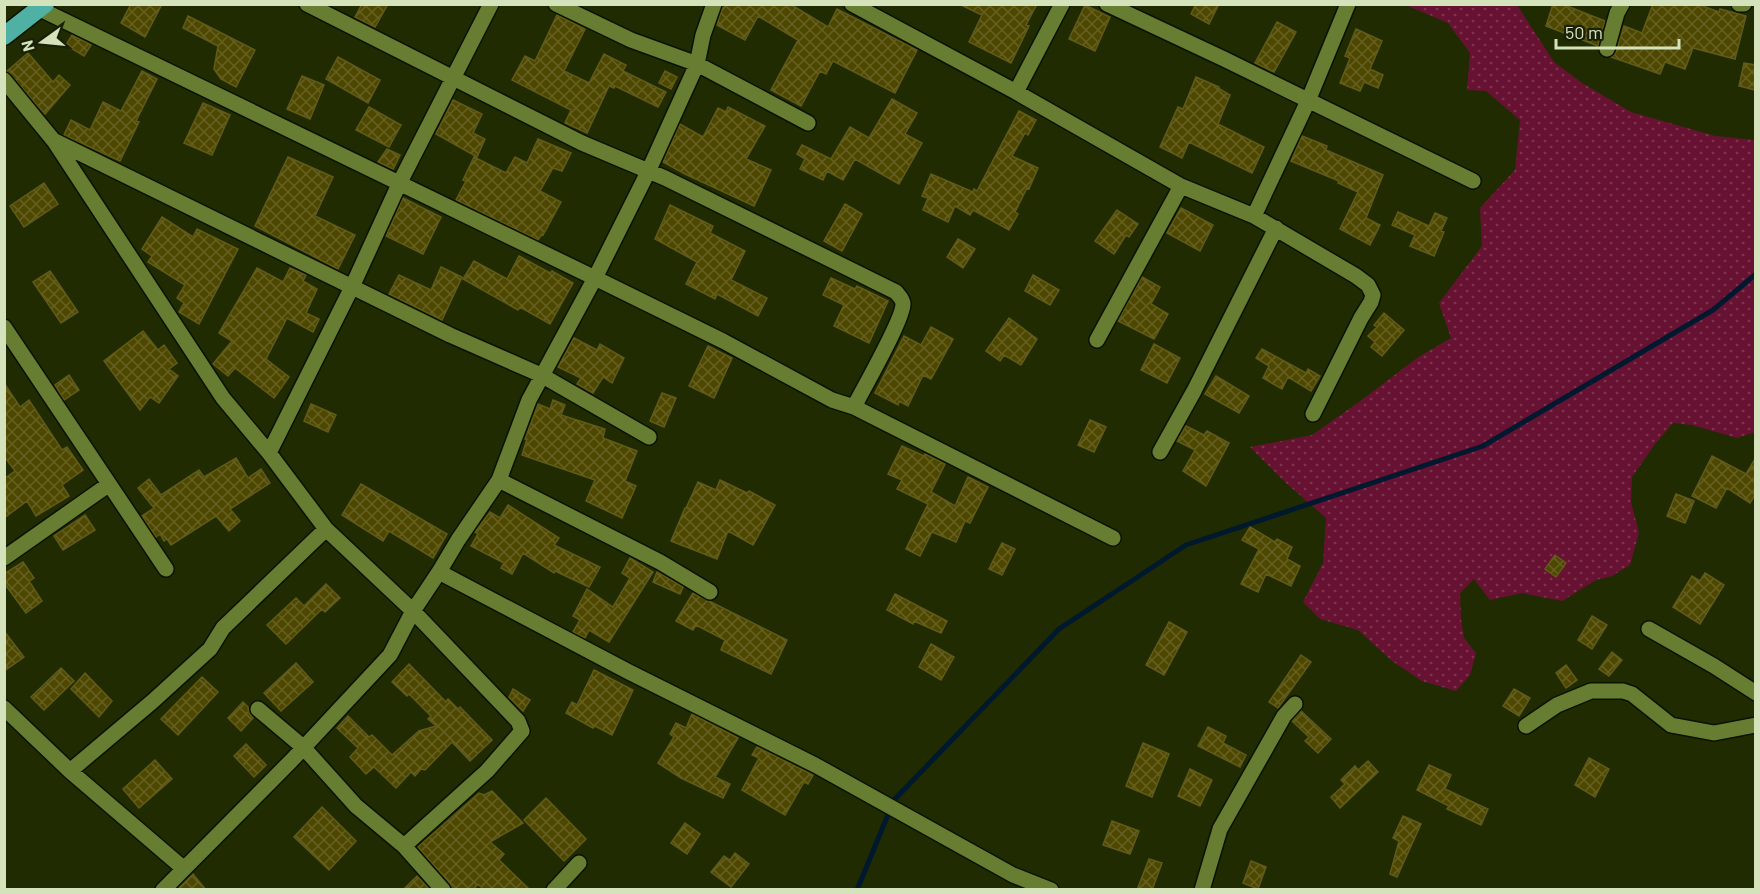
<svg xmlns="http://www.w3.org/2000/svg" width="1760" height="894" font-family="Barlow,sans-serif">
<defs>
<pattern id="grass-dots" width="8" height="8" patternUnits="userSpaceOnUse" patternTransform="scale(1.5)"><rect width="8" height="8" fill="#671232"/><path d="M2 2h.1M6 6h.1" fill="none" stroke="#7c344e" stroke-width="1.8" stroke-linecap="round"/></pattern>
<pattern id="building-cross-hatch" width="8" height="8" patternUnits="userSpaceOnUse" patternTransform="scale(1.5)"><rect width="8" height="8" fill="#4d4700"/><path d="M0 0l8 8M0 8l8-8" fill="none" stroke="#666123"/></pattern>
</defs>
<rect width="100%" height="100%" fill="#202b02"/>
<path fill="url(#grass-dots)" d="M1406 5H1517L1554 62 1582 83 1631 112 1715 136 1755 140V432L1737 438 1692 425 1673 423 1655 444 1632 477 1631 502 1639 533 1630 565 1612 576 1596 580 1562 601 1522 593 1490 600 1474 579 1460 593 1461 619 1464 638 1476 653 1470 675 1456 691 1422 681 1392 661 1358 630 1320 619 1303 602 1323 563 1326 518 1285 482 1250 447 1312 435 1359 402 1417 358 1451 338 1439 303 1482 246 1480 208 1515 170 1520 120 1486 91 1467 90 1470 53 1448 23Z"/>
<g fill="none" stroke-linecap="round" stroke-linejoin="round">
<path stroke="#00192e" stroke-width="5" d="M857 890 894 800 1059 629 1186 545 1483 446 1713 310 1756 274"/>
</g>
<path fill="url(#building-cross-hatch)" stroke="#615b19" stroke-width="1.5" d="M131 4H162L145 37 121 23Z
M362 4H388L375 27 355 17Z
M723 4H790L828 27 837 9 917 50 895 93 833 61 826 74 820 71 801 106 771 90 798 40 758 16 745 40 717 25Z
M959 4H1037L1026 25 1029 26 1011 63 969 42 982 15Z
M1196 4H1219L1209 24 1191 14Z
M1553 4H1562L1605 21 1598 46 1546 26Z
M1653 4H1697L1719 12 1720 9 1746 16 1735 59 1693 48 1685 69 1665 62 1660 74 1611 57 1616 52 1624 26 1642 33Z
M1085 5 1110 17 1095 51 1069 39Z
M557 15 585 29 564 71 589 83 604 54 626 65 623 71 666 92 658 107 615 86 614 88 609 86 587 133 565 123 571 110 512 80 525 56 535 61Z
M188 16 255 50 236 87 221 79 214 69 218 46 183 28Z
M1277 22 1296 32 1274 72 1255 63Z
M1356 29 1382 41 1370 69 1383 75 1378 88 1364 82 1360 91 1340 83 1350 58 1345 56Z
M72 35 91 45 84 56 66 45Z
M28 53 53 82 59 75 70 85 45 114 7 71Z
M338 57 380 80 368 103 326 79Z
M1744 63 1755 65V90L1739 86Z
M142 71 157 79 136 121 139 122 120 161 64 135 71 120 90 130 103 102 121 111Z
M665 71 677 77 671 89 659 83Z
M302 76 324 85 310 119 287 109Z
M1196 77 1219 87 1218 88 1230 95 1218 124 1264 147 1252 173 1189 142 1182 158 1160 147 1178 107 1183 109Z
M892 99 917 113 905 134 922 143 899 184 855 159 843 180 827 171 823 180 800 169 805 159 797 154 802 145 831 159 850 127 869 138Z
M453 100 482 114 473 133 485 139 477 157 436 134Z
M203 103 230 115 212 155 184 143Z
M369 107 401 125 389 147 356 130Z
M728 107 765 126 746 159 771 170 754 206 685 174 663 162 680 124 703 137 718 108 726 112Z
M1019 111 1036 120 1028 135 1025 133 1012 156 1038 168 1029 189 1027 188 1015 212 1018 214 1009 230 973 210 970 215 955 206 948 222 923 210 928 198 922 196 931 174 973 192 974 189 977 191Z
M1302 136 1327 146 1326 150 1383 175 1366 218 1380 225 1370 245 1340 229 1358 192 1338 183 1339 181 1291 161Z
M538 139 571 153 562 171 553 168 540 191 561 202 543 235 542 234 538 240 456 200 466 181 463 180 474 157 506 173 515 157 527 163Z
M387 149 400 155 393 169 378 162Z
M288 157 333 177 315 216 355 235 338 269 255 226Z
M44 183 58 204 24 227 10 206Z
M403 198 441 217 423 254 386 236Z
M845 204 862 214 842 251 824 241Z
M670 205 713 226 710 233 745 251 731 280 767 298 758 316 717 294 715 299 686 284 697 262 655 239Z
M1181 208 1213 225 1200 251 1167 233Z
M1117 210 1138 224 1129 237 1126 235 1114 254 1095 241Z
M1398 212 1429 226 1435 213 1447 218 1441 231 1444 232 1434 256 1410 246 1415 235 1392 225Z
M162 217 193 237 197 229 238 249 199 324 179 312 184 303 177 298 185 285 148 262 152 256 142 249Z
M958 239 975 249 963 268 947 257Z
M519 256 550 273 552 271 573 283 550 324 520 307 518 310 463 279 474 261 507 279Z
M441 267 462 277 442 320 389 294 399 275 431 290Z
M257 268 283 282 290 268 306 275 303 281 317 289 306 313 319 319 313 332 287 318 266 359 289 377 274 398 235 368 228 376 213 364 232 341 219 333Z
M50 271 78 312 61 323 33 282Z
M1033 275 1059 290 1050 305 1025 291Z
M1142 277 1160 287 1151 304 1168 314 1154 339 1118 321Z
M831 278 855 289 857 286 888 301 869 343 834 326 844 305 823 295Z
M1384 313 1404 330 1382 356 1371 347 1375 342 1368 336 1377 327 1374 325Z
M1009 318 1037 339 1021 365 1004 355 1000 361 986 351Z
M931 327 953 339 931 379 923 375 908 406 899 401 898 405 875 393 904 336 921 345Z
M143 331 158 350 164 345 177 363 169 369 178 376 159 403 150 397 140 410 104 361Z
M574 338 597 350 600 344 624 358 612 383 603 377 593 393 577 384 581 378 558 367Z
M1154 344 1180 358 1167 383 1141 370Z
M708 346 732 358 714 398 689 386Z
M1262 349 1306 373 1308 369 1320 376 1311 391 1288 377 1282 389 1263 378 1269 366 1256 358Z
M69 375 79 390 64 400 55 385Z
M1216 376 1249 396 1239 413 1205 394Z
M4 383 20 407 29 400 62 450 67 447 83 470 62 485 69 496 36 516 27 501 4 518V479L15 471 4 456Z
M662 393 676 398 664 427 650 421Z
M553 400 565 405 561 415 605 429 603 438 637 451 625 481 636 486 622 518 586 501 595 480 522 455 527 439H525L538 404 550 409Z
M311 404 336 415 328 432 304 421Z
M1090 420 1106 427 1094 452 1078 445Z
M1186 426 1204 435 1207 431 1229 443 1206 486 1183 471 1195 450 1177 441Z
M902 446 924 456 925 454 945 464 931 492 955 506 968 477 988 487 970 523 965 521 956 542 932 532 920 556 906 549 928 504 897 489 902 480 888 474Z
M1712 456 1746 474 1755 459V495L1750 503 1727 488 1716 508 1692 496Z
M236 458 248 478 261 469 270 483 230 509 240 521 229 531 216 516 171 545 167 539 164 541 160 534 156 537 142 516 154 508 138 488 149 479 161 495 199 470 204 477Z
M720 480 747 493 749 491 775 505 753 545 728 531 717 559 671 541 685 508H686L698 482 716 490Z
M361 484 447 534 433 558 389 531 383 541 342 515Z
M1676 494 1694 501 1685 523 1667 516Z
M508 505 559 538 554 545 600 567 589 587 555 571 554 573 523 553 512 574 501 568 504 563 471 546 478 534 475 532 490 512 500 518Z
M85 515 95 530 63 550 54 536Z
M1250 527 1275 542 1277 539 1292 547 1287 559 1300 566 1291 586 1266 574 1258 592 1241 584 1259 549 1242 540Z
M1002 543 1015 549 1002 575 989 569Z
M1555 555 1566 563 1556 577 1545 569Z
M630 558 653 572 609 642 589 630 585 638 573 632 580 620 573 616 587 589 613 607 630 578 622 573Z
M23 562 34 578 29 581 42 601 26 613 4 583V574Z
M657 572 683 587 680 594 653 582Z
M1705 573 1724 585 1700 624 1673 607 1692 576 1700 581Z
M326 584 340 598 325 612 322 609 286 644 267 625 296 598 304 606Z
M693 593 787 640 771 674 721 650 725 640 696 625 693 630 676 621Z
M895 594 947 621 941 633 914 621 913 624 887 610Z
M1592 616 1607 625 1592 649 1578 640Z
M1169 622 1187 632 1164 675 1146 665Z
M4 631 24 657 4 671Z
M931 644 954 657 941 680 919 667Z
M1612 652 1622 660 1609 676 1599 669Z
M1301 655 1311 662 1278 708 1269 702Z
M296 663 313 682 281 711 264 693Z
M409 664 446 702 448 699 458 709 460 707 492 740 470 761 452 742 425 770 421 769 415 776 411 772 396 788 374 767 366 774 350 757 358 748 337 728 348 716 369 737 372 735 392 755 419 731 436 726 428 719 431 716 409 694 407 696 392 682Z
M1566 665 1577 680 1566 688 1556 673Z
M61 668 74 681 44 710 31 697Z
M594 670 633 690 612 735 595 726 593 728 566 713 572 702 577 705Z
M85 673 112 701 99 717 71 689Z
M202 677 218 692 178 735 161 719Z
M513 689 530 700 523 711 509 697Z
M1514 689 1530 698 1519 716 1503 706Z
M243 702 248 707 249 713 253 718 241 731 228 718Z
M1301 711 1331 739 1318 753 1305 741 1309 737 1292 721Z
M692 714 738 738 715 777 730 784 723 798 681 778 658 763 674 737 670 734 676 723 686 728Z
M1208 727 1226 736 1223 743 1246 755 1240 767 1198 746Z
M1143 743 1169 754 1152 797 1126 786Z
M246 744 266 765 254 777 234 756Z
M757 747 813 775 808 784 804 782 785 815 742 790 759 758 752 755Z
M1589 758 1609 769 1595 797 1575 785Z
M155 760 172 779 139 808 123 789Z
M1368 761 1378 772 1340 808 1331 797 1345 784 1341 780 1355 766 1358 770Z
M1429 765 1451 775 1445 789 1488 809 1481 825 1447 809 1449 806 1417 790Z
M1190 769 1212 780 1200 806 1178 796Z
M492 791 523 823 490 842 504 854 499 860 530 890H484L478 884 473 890H453L450 884 418 847 479 793 484 795Z
M546 798 586 839 564 861 524 820Z
M322 807 356 841 329 870 294 837Z
M1403 816 1421 824 1397 877 1390 874 1399 841 1393 838Z
M1112 821 1139 831 1130 854 1103 845Z
M685 823 700 834 687 854 671 843Z
M735 853 749 864 731 887 711 872 724 856 730 860Z
M1149 859 1162 863 1152 890H1137Z
M1251 861 1266 867 1258 889 1243 883Z
M193 874 206 890H177Z
M417 876 430 890H403Z"/>
<g fill="none" stroke-linecap="round" stroke-linejoin="round">
<g stroke="#0b1200" stroke-width="18">
<path id="minor" d="M307 4 582 143 665 178 896 292C899 296 903 299 903 304 903 320 863 389 854 407
M556 4 631 40 697 64 808 123
M852 4 1016 92 1181 186 1254 216 1356 276 1368 285 1373 295 1371 302 1361 318 1313 414
M1107 4 1224 59 1473 181
M1739 4H1744
M40 9 595 278 723 341 832 400 854 407 1113 538
M1607 49 1617 13 1622 4
M4 80 54 141 223 398 269 453 326 529 413 611 518 721 522 731 487 771 404 846
M1016 92 1062 4
M55 141 450 335 541 375 649 437
M1254 216 1308 101 1348 4
M4 327 166 569
M1097 340 1181 186
M1160 452 1194 391 1276 228
M269 453 352 287 400 182 491 4
M499 480 660 562 710 592
M4 558 108 485
M439 572 629 672 815 765 1013 875 1051 890
M1649 629 1714 666 1756 693
M4 708 70 771 183 868
M258 709 303 747 356 806 404 846 443 890
M1526 726 1557 705 1591 691H1623L1632 694 1671 725 1714 733 1756 725
M70 771 153 701 210 649 223 628 326 529
M163 890 291 761 390 655 413 611 439 572 458 540 499 480 529 400 595 278 648 172 697 64 703 35 714 4
M554 890 579 863
M1202 890 1220 829 1284 716 1295 704"/>
</g>
<g stroke="#0b1200" stroke-width="21">
<path id="highway" d="M4 36 45 4"/>
</g>
<use href="#minor" stroke="#677e32" stroke-width="15"/>
<use href="#highway" stroke="#4fb1a4" stroke-width="18"/>
</g>
<rect width="1760" height="894" fill="none" stroke="#d5e3bc" stroke-width="12"/>
<g transform="translate(42 42) rotate(255)" stroke="#182008" stroke-width="4.5" paint-order="stroke">
<path d="M0-4.5L10 22L0 15L-10 22Z" fill="#d5e3bc"/>
<text y="-9" font-size="16" font-weight="bold" text-anchor="middle" fill="#d5e3bc">N</text>
</g>
<path d="M1556 39v9h123v-9" fill="none" stroke="#d5e3bc" stroke-width="3"/>
<text x="1565" y="39" font-size="18" fill="#d5e3bc" stroke="#182008" stroke-width="4.5" paint-order="stroke">50 m</text>
</svg>
